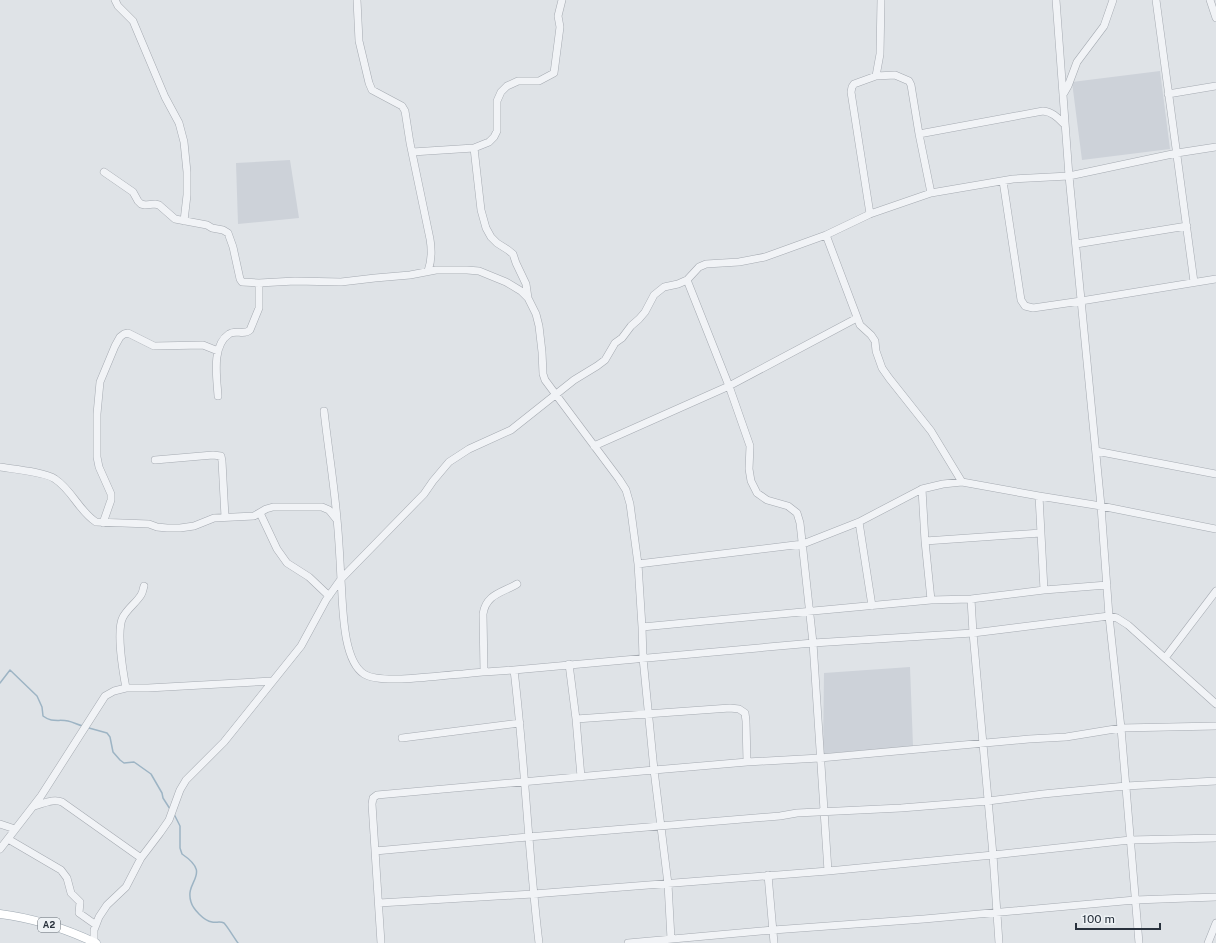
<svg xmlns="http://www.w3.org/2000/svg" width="1216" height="943" font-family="'Public Sans',sans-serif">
<rect width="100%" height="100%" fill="#dfe3e7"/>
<path fill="#cdd2d9" d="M1160 71 1170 149 1082 160 1072 82Z
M290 160 299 218 238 224 236 163Z
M910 667 913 746 823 754 824 673Z"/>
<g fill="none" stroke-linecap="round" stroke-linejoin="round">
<path stroke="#9db4c4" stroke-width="1.5" d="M0 683 10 670 37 696 42 707 43 716C52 723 59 719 68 721 73 722 78 725 83 726
M89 728 107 733 110 737 113 752 120 760 124 763 134 762 151 774 162 793 163 798 170 809
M174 814 180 826V848L182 854C213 875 184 880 191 902 193 909 204 921 212 922 216 923 220 921 224 923 227 926 235 939 238 943"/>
<g stroke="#a5aab1" stroke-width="8">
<path id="minor" d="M115 0 118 6 133 21 165 97 179 123 184 142 187 172V195L184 221
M357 0 359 41 369 83 372 90 402 106 405 111 410 143 430 239C432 251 432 260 428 271
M1056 0 1069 176 1101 506 1109 616 1121 728 1139 943
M1156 0 1194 282
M1210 0 1216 18
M876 76 880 54 881 0
M1064 93 1068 86 1077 62 1104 26 1113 0
M1168 94 1216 86
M919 134 1043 111C1053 112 1058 118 1065 125
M474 148 481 210 486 228 491 237 497 243 508 250 513 254 516 263 526 284 528 298
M412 152 474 148 489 142 494 137 497 131V101L501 92 507 86 518 81H539L554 73 560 27 558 16 562 0
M104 172 133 192 138 201 141 204 145 205 155 204 159 205 175 219 207 225 212 228 223 230 228 233 233 247 240 279 242 282 259 283
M1003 181 1021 300 1025 306 1033 308 1081 301 1216 279
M870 214 851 92 852 87 854 84 876 76 895 75 909 81 911 85 919 134 931 193
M826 235 860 325 871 335 875 341 876 351 882 368 889 378 931 431 962 482
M1076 244 1187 226
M687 280 729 386 750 446 749 469 751 481 757 493 767 500 788 506 797 513 800 523 813 643 828 871
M218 396C217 378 211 346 229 334 236 329 244 336 250 330L259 308V283L295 281 341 282 375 278 410 275 436 270H467L479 271 506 282 521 291 528 298 536 314 539 326 542 352 543 374 545 380 619 479 626 490 630 504 638 564 642 627 643 658 654 770 668 884 671 939
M324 411C328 447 334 483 337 519 339 539 340 560 341 580 343 604 342 660 364 674 381 685 441 675 463 674 480 672 497 671 514 670L813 643 973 633 1109 616 1117 618 1128 625 1216 704
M594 446 729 386 857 318
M1096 451 1216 474
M155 460 213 455 221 456 222 461 225 517
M0 467C12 469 46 472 55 479 72 490 79 511 96 522L149 524 157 527 167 528H180L194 526 214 518 254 516 266 509 273 507H322L329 510 337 520
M922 489 925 541 931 600
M1039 496 1044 590
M260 513 277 549 287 563 309 577 329 596
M859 522 872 606
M103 523 111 500V494L99 467 97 457V414L100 382 115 346 120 337 124 334 128 333 154 346 203 345 218 351
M925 541 1041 533
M638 564 803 544 859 522 922 489 943 484 962 482 1039 496 1101 506 1216 529
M971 599 973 633 993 855 999 943
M642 627 931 600 971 599 1044 590 1107 585
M1165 658 1216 591
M569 664 576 719 581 777
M514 670C525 761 528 852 539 943
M484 672 483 614C486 594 502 593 517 584
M126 688C123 672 116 630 123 617 128 608 136 603 141 595 143 592 143 589 144 586
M576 719 730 708 739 709 745 713 746 721 747 762
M402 738 520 723
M34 806C43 804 53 798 62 802L141 858
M0 824 15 829
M8 839 61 870 67 878 71 893 80 902 79 913 96 925
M0 849 41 796 105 696 114 691 126 688H148L272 681
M375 851 528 837 780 816 797 813 901 808 988 801 1043 794 1126 786 1216 781
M768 875 774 943
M379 903 533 894 828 871 993 855 1130 840 1216 838
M94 942V930L99 917 107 905 126 887 141 858 160 833 169 820 180 790 186 780 224 742 301 646 326 600 341 579 424 494 433 481 449 462 469 449 511 430 574 380 597 366 605 360 615 343 622 338 631 326 639 319 645 312 654 295 664 287 678 284 687 280 699 267 706 264 739 262 765 257 826 235 870 214 931 193 1013 179 1069 176 1177 153 1216 147
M381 943 372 804 373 798 377 795 654 770 747 762 820 758 1029 739 1066 737 1121 728 1216 726
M628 943 773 930 924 919 1135 900 1216 897
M1208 943 1216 923"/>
</g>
<g stroke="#9fa9b2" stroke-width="9">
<path id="major" d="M0 914C33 918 66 929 96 943"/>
</g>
<use href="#minor" stroke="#f1f3f6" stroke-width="7"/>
<use href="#major" stroke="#fff" stroke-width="8"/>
</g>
<g text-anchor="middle" stroke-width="3" stroke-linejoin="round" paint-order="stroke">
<rect fill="#eef2f5" stroke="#646c74" stroke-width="1" x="38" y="918" width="22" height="14" rx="3"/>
<g font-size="9" font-weight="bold" fill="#29323d">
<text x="49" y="928">A2</text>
</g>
</g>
<path d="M1076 923v6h84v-6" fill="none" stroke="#29323d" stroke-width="2"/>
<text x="1082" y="923" font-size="12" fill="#29323d" stroke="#eef2f5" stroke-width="3" paint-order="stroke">100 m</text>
</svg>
